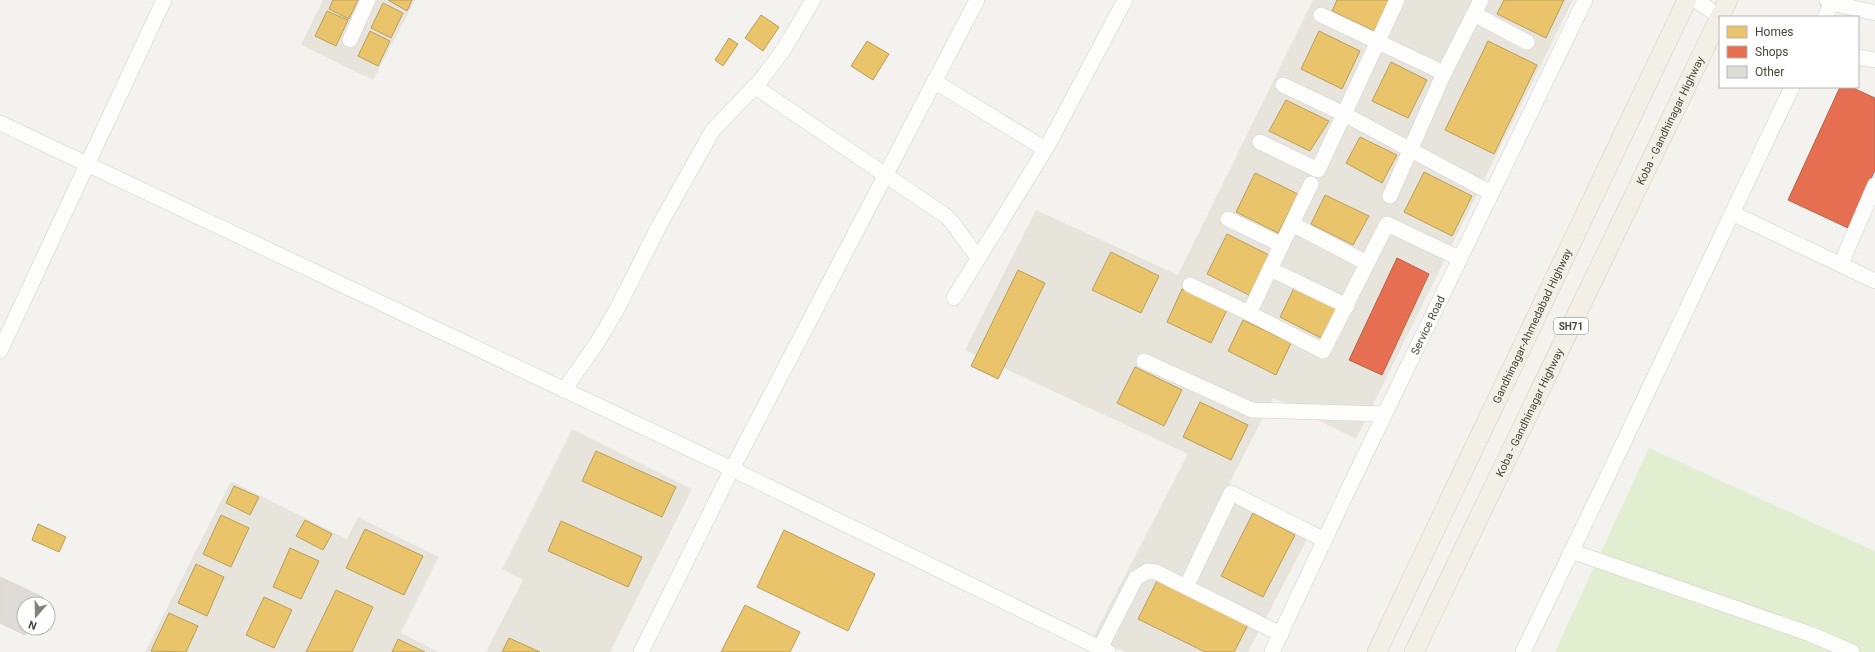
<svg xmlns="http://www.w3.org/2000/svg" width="1875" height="652" font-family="Roboto,sans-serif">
<rect width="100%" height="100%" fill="#f4f2ee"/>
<path fill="#e7e4dc" d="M323 0H415L373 80 301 45Z
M1313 0H1573L1356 439 1273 398 1227 488 1314 526 1248 652H1125L1093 637 1188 454 965 350 1036 210 1178 275Z
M572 429 692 489 610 652H486L523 580 502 569Z
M231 481 347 539 358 517 439 557 401 633 439 652H145Z"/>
<path fill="#e1eecf" d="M1649 448 1875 551V652H1555Z"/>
<path fill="#e9c46a" stroke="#ba9e5b" d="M333 0H358L349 19 329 9Z
M388 0H412L407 11Z
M1337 0H1389L1374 31 1332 11Z
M1504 0H1564L1546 38 1497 14Z
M383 3 403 13 391 38 371 28Z
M327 11 348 20 336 46 315 36Z
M761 15 779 27 763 51 745 38Z
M370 31 390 41 378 66 358 56Z
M1319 31 1360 51 1342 89 1301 69Z
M729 38 738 44 723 66 715 60Z
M867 41 889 54 873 80 851 66Z
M1488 41 1537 65 1494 154 1445 130Z
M1391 62 1427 80 1408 118 1372 101Z
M1286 100 1329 121 1310 151 1269 131Z
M1360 137 1397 155 1382 183 1346 163Z
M1424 172 1472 196 1452 236 1404 212Z
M1255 173 1298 194 1278 233 1236 212Z
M1325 195 1369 216 1353 245 1311 224Z
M1227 234 1269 255 1249 295 1207 274Z
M1111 252 1159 276 1141 313 1092 290Z
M1018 270 1045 283 998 379 971 366Z
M1294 288 1337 309 1321 338 1280 317Z
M1182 289 1227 310 1211 343 1167 322Z
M1243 320 1291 343 1276 375 1228 351Z
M1135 367 1182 390 1164 426 1117 403Z
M1200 402 1248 425 1231 460 1183 437Z
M596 451 676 487 662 517 582 481Z
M234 486 259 497 250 515 226 503Z
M1253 513 1295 535 1263 597 1221 576Z
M221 515 249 528 231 567 203 554Z
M305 520 332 534 323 550 296 536Z
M561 521 642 557 628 587 548 551Z
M38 524 66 537 59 552 32 540Z
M365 529 423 556 404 595 346 568Z
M784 530 875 574 848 631 757 587Z
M290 548 319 561 301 599 273 587Z
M196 564 224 577 207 616 178 603Z
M1158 579 1249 623 1234 652H1205L1138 619Z
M336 590 373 607 352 652H306Z
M264 597 292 610 274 648 246 635Z
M745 605 800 632 790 652H721Z
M169 613 198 626 186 652 151 651Z
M509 638 540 652H502Z
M398 639 425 652H392Z"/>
<path fill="#e76f51" stroke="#b8624a" d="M1840 87H1851L1875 98V170L1848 228 1788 200Z
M1397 258 1429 274 1382 375 1349 360Z"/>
<path fill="#dedbd6" stroke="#dcd9d4" d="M0 577 43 597 40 604H24V628H29L25 635 0 623Z"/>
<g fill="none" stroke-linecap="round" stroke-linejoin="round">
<g stroke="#d2d0cb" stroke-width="16">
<g id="minor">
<path d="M1695 0 1721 17"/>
<path d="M1827 0 1832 3 1875 13"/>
<path d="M1474 14 1527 42"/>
<path d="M1321 15 1444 73"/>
<path d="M1825 17 1833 0"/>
<path d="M350 40 368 0"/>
<path d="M1858 57 1875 60"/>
<path d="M934 81 1045 149"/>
<path d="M1283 85 1344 114 1491 193"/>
<path d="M754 86 946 216 952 222 978 258"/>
<path d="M0 123 732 469 1108 652"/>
<path d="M1260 142 1318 170 1397 0"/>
<path d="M1311 184 1249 313 1323 351 1387 224 1459 258"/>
<path d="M1390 196 1444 73 1481 0"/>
<path d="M1732 213 1875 281"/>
<path d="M1228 219 1282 245"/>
<path d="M1292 224 1367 263"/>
<path d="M1841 264 1875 185"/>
<path d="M1270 269 1347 306"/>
<path d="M1190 285 1249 313"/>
<path d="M954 298 1049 143 1125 0"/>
<path d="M0 351 164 0"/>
<path d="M1144 361 1252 410 1384 414"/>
<path d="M564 390 597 343 617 309 660 224 713 130 760 81 784 49 813 0"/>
<path d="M1571 551 1810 634 1852 652"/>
<path d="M1186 587 1231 493 1325 540"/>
<path d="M1100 648 1136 578 1148 571 1156 572 1281 634"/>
<path d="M641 652 732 469 977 0"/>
<path id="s1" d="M1272 652 1347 492 1585 0"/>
<path d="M1523 652 1601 490 1792 87"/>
</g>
</g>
<g stroke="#d6cebb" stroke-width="20">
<g id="major">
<path id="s2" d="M1377 652 1687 0"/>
<path id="s3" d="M1414 652 1728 0"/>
</g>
</g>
<use href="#minor" stroke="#fdfdfc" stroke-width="15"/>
<use href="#major" stroke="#f2efe6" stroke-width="19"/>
</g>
<g text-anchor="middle" stroke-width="4" stroke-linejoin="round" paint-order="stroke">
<rect fill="#fff" stroke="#817c74" stroke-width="1" x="1554" y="318" width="34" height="16" rx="3"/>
<g font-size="10" font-weight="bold" fill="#4b4439">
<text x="1571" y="330">SH71</text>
</g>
<g font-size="11" fill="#4b4439" stroke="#fff">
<text dy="4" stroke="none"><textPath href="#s3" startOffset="590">Koba - Gandhinagar Highway</textPath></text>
<text dy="4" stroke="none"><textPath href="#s1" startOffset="362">Service Road</textPath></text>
<text dy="4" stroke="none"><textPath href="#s2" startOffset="361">Gandhinagar-Ahmedabad Highway</textPath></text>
<text dy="4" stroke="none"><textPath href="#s3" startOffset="266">Koba - Gandhinagar Highway</textPath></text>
</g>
</g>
<rect x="1719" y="16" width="140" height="72" fill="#ffffff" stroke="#b7b4b0"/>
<rect x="1727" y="26" width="20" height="12" fill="#e9c46a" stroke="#b7b4b0"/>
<text x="1755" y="36" font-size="12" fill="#4b4439">Homes</text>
<rect x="1727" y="46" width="20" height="12" fill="#e76f51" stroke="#b7b4b0"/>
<text x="1755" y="56" font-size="12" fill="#4b4439">Shops</text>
<rect x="1727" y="66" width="20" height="12" fill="#dedbd6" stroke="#b7b4b0"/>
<text x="1755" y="76" font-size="12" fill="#4b4439">Other</text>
<g transform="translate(36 616) rotate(200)"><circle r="19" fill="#ffffff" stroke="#b7b4b0"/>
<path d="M0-3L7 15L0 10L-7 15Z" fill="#868178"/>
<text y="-6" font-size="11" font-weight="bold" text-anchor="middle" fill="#4b4439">N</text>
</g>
</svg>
